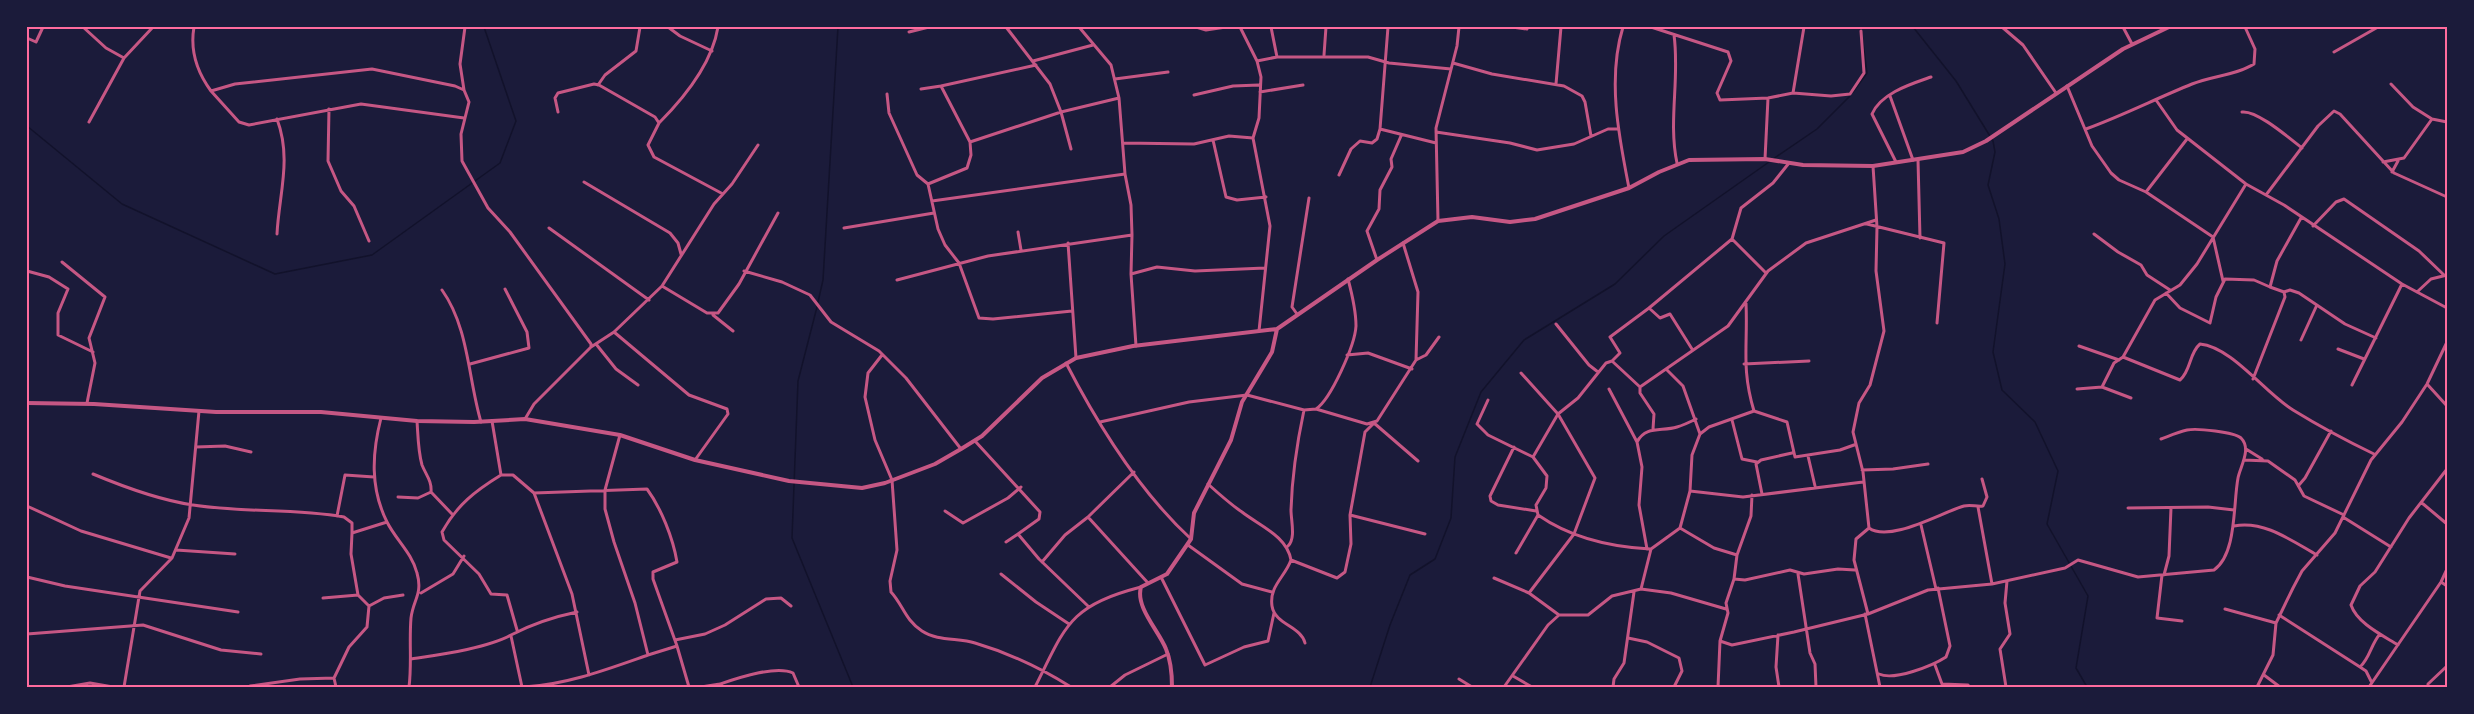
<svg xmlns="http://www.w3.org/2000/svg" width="2474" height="714" font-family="Inter,sans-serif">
<rect width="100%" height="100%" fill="#1b1b3a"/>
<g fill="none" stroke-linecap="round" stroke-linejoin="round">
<path stroke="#12122b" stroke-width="1.5" d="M1913 27 1956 81 1993 141 1995 152 1988 185 1999 219 2005 264 1993 352 2002 390 2035 422 2058 471 2047 524 2088 596 2076 668 2087 687
M1853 92 1867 73 1861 27
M27 126 122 204 275 274 372 255 500 163 516 121 484 27
M1773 159 1817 129 1850 96
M818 302 823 280 838 27
M817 307 798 381 792 538 853 687
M1370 687 1390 625 1410 575 1435 559 1451 518 1455 457 1481 392 1524 340 1615 284 1664 236 1769 162"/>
<path stroke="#c65784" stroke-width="3" d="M83 27 106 48 124 58 153 27
M194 27C190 50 197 72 211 91L235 84 372 69 455 86 464 90 469 102 461 134 462 161 488 208 510 232 591 344V347L534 404 525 419
M668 27 680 36 712 51
M1006 27 1050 84 1061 112 1119 98
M1079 27 1111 65 1119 98 1125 174 1131 205 1132 235
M1196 27 1206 30 1226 27
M1240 27 1257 61 1261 77 1259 118 1253 138 1270 226 1259 331
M1271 27 1277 57
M1388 27 1380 129 1436 143
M1512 27 1527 29
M1623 27C1607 79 1619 137 1629 188
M1651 27 1728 52 1731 61 1717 93 1720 100 1768 98 1793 93 1831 96 1850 94 1864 73 1861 31
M2002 27 2023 45 2056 93
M2123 27 2132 44
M909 32 929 27
M1674 35C1680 78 1668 121 1677 163
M27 38 36 42 43 27
M2334 52 2378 27
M1324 55 1326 27
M1033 61 1093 45
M1257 61 1277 57H1368L1389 63 1451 69
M1453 63 1492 74 1564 86 1582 96 1585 102 1591 136
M1115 79 1168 72
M1556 84 1561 27
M2391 84 2413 107 2432 119 2447 122
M598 85 605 75 636 51 640 27
M2067 86 2092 146 2111 173 2119 180 2146 192 2213 237 2223 281
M921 89 941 86
M464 90 460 64 465 27
M211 91 239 122 249 125 361 104 464 118
M1260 92 1303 85
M1793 93 1804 27
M887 94 889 113 917 175 928 184 938 229 945 245 959 263 979 318 993 319 1072 311
M1194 95 1233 86 1259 85
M1890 96 1913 160
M2156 100 2177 130 2246 184 2284 205 2402 284 2447 308
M329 109 328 161 341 191 354 206 369 241
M558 112 555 98 558 93 594 84 599 85 655 117 659 123 648 145 654 157 723 194
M2242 112C2257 110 2289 138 2302 148
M89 122 124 58
M659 123C685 97 712 64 718 27
M2086 129C2124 115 2155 99 2192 84 2211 76 2237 75 2254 64L2255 49 2245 27
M1436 132 1510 143 1537 150 1574 144 1608 129H1618
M1213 140 1226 197 1237 200 1266 197
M970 142 941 86 1036 65
M1123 143 1194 144 1229 136 1253 138
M1765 159 1768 98
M1918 160 1920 238
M1896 162 1872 114C1881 93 1911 84 1931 77
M2383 162 2404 158 2432 119
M2392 172 2398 161
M1339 175 1351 149 1360 141 1372 143 1377 139 1380 129
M584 182 670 233 678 243 681 254
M928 184 967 168 971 155 970 142 1061 112 1071 149
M2146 192 2187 139
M2266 195 2318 126 2334 111 2340 114 2394 173 2447 197
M932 201 1125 174
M1438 221 1436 128 1457 46 1459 27
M1867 224 1944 243 1937 323
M2313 226 2336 202 2344 199 2419 251 2444 275
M549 228 649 300
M844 228 934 213
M1018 232 1021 250
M277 234C279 194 292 159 277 119
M2094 234 2118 252 2141 265 2147 275 2170 290
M1068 243 1076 358
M1403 243 1418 292 1416 360
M1377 260 1367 231 1379 209 1380 190 1392 167 1391 159 1401 136
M62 262 105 297 89 338 95 363 87 403
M27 271 49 277 68 289 58 313V335L93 352
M744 271 782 282 810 295 831 322 879 351 906 378 961 449
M1766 273 1732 239 1741 208 1773 183 1789 163
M1131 274 1157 267 1195 271 1265 268
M897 280 988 256 1132 235 1131 274 1136 346
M662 286 707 313H718L739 284 778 213
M442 290C469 328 468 378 481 422
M2284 292 2290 290 2299 293 2345 324 2376 338
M2417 292 2431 279 2447 275
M2166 293 2180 308 2210 323 2216 297 2225 279 2254 280 2270 287
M1746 303C1748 345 1741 368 1754 411
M1649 308 1732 239
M1297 314 1292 307 1309 198
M713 315 733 331
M1556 324 1589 365 1598 372
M614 332 689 395 727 409 728 414 695 460
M2301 340 2316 307
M596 344 616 369 638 385
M2079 346 2119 360
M591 347 614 332 662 286 714 204 732 184 758 145
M2338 349 2364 359
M882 355 868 373 865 397 875 440 892 480 897 550 890 581 891 592C903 605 905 620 922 631 937 641 958 638 975 643 1009 653 1042 669 1071 687
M1347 355 1368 353 1412 369
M2123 357 2180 380C2191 371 2189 353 2200 344 2232 347 2265 393 2293 410 2319 426 2347 441 2374 454
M1612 361 1640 387V393L1654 414 1653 429
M1066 363C1098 425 1140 492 1191 539
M470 364 529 348 527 332 505 289
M1744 364 1809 361
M1667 370 1683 386 1700 434
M1521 373 1558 414 1595 478 1574 534 1529 593
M2253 379 2285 297 2284 292 2270 287 2277 261 2301 218
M2427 384 2447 406
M2352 385 2402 284
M1640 387 1728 326 1768 271 1806 243 1876 220
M2102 387 2114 363 2123 357 2155 300 2180 285 2197 264 2246 184
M1609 389 1637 442
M2077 389 2102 387 2131 398
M1488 400 1477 424 1488 435 1533 457 1547 476 1546 488 1536 505 1538 515C1571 538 1611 547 1650 549
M1316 409C1331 399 1355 345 1356 326 1356 310 1352 294 1348 279
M381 418C372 453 370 488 387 522 396 540 412 553 417 573 423 594 413 600 411 618 409 641 412 664 409 687
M1732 420 1742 459 1757 462
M417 421C418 435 418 451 422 465 426 475 432 481 431 492L452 514
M492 421 501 475H513L534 493 647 489C661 508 673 538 677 562L653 572V579L677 646
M1100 422 1189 402 1247 395 1304 410 1316 409 1367 424 1377 421 1416 360 1426 355 1439 337
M620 435 605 490V509L614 542 635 603 648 655 677 646 689 687
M975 441 1040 512 1039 519 1018 534 1039 559 1089 607
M196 447 225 446 251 452
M1514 447 1490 496 1491 501 1498 505 1536 511
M2246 449 2262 459
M1808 456 1815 486
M1533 457 1558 414 1578 398 1606 363 1612 361 1620 353 1610 337 1649 308 1660 318 1670 314 1692 349
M2244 460 2268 461 2295 480 2304 496 2344 515
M1862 470 1893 469 1928 464
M1134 472 1088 517 1148 583
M93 474C124 487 159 500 193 505 243 513 294 508 344 517L352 523V533
M501 475C475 491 457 505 442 532L444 540 479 574 491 594 507 595 517 630
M1208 484C1219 494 1230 504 1242 512 1260 526 1287 536 1291 560 1285 577 1269 586 1272 606 1275 625 1301 626 1305 643
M2299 485 2305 478 2331 431
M1690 491 1743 497 1863 482
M534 493 572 594 589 675
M1762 494 1756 464 1761 460 1792 453
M398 497 418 498 431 492
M2422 503 2447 524
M27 506 81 531 171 558
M1978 507 1992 584
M2128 508 2208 507 2234 510
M945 511 963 523 1008 498 1021 487
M1350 515 1425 534
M337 516 345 475 374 477
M2343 517 2391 547
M1921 525 1936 589
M2234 526C2264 520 2292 541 2317 555
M1680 528 1714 548 1737 555
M1869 528C1890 543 1942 512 1964 506 1971 504 1976 507 1983 506L1987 497 1982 479
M1006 542 1018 534
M1188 545 1242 584 1272 592
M1288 546C1296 538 1291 521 1291 510 1292 476 1297 443 1304 410
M1647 549 1639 505 1642 467 1637 442C1646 425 1662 432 1677 427 1684 425 1690 422 1696 419
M176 550 235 554
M1516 553 1538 515
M1291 560 1337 578 1345 572 1351 544 1350 515 1365 432 1374 423 1418 461
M1042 562 1065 535 1088 517
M1001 574 1036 602 1069 624
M1798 574 1810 653 1815 664 1816 687
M2162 575 2157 618 2182 621
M2164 575 2169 556 2171 508
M27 577 65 586 238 612
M1161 577 1205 665 1244 647 1268 641 1274 613
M1494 578 1529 593 1559 615
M1734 579 1745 580 1790 570 1804 574 1838 569 1855 570
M2441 582 2447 586
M1641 589 1671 593 1726 609
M421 593 453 574 464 556
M358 595 369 606 384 598 403 595
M323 598 358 595 351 554 352 533 387 522
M2225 609 2276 623
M1865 614 1880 687
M1868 614 1854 560 1856 539 1869 528 1863 472 1853 432 1859 403 1870 385 1884 331 1876 271 1877 227 1873 166
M2279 615 2360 667 2366 671 2371 681
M27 634 143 625 221 650 261 654
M1778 635 1776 667 1779 687
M511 636 522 687
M1628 638 1647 642 1679 658 1682 671 1674 687
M675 640 705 634 725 625 766 599 781 598 791 606
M1720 641 1732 645 1794 632 1868 614 1928 590 1992 584 2065 568 2078 560 2138 577 2214 570C2237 554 2233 504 2238 478 2240 467 2252 449 2241 438 2234 432 2197 428 2187 430 2178 432 2169 436 2161 439
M2398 645C2382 635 2357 623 2351 605L2360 586 2375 572 2409 518 2447 469
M411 659C437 655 489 648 511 635 532 624 553 617 577 612
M1935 665 1942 684 1968 685 1969 687
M2360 667C2370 658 2371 644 2380 634
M1879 674C1894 681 1932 666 1946 657L1950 646 1938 588
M2264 675 2280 687
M1513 676 1532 687
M1459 679 1472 687
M720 684C738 678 776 665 793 673L799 687
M250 686 300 679 334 678
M67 687 90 683 113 687
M124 687 140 591 172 558 189 518 199 411
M336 687 334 678 349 647 367 627 369 606
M524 687C566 685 608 669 648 655
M701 687 720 684 723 687
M1035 687C1066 626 1068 606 1141 587
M1110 687 1125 675 1168 654
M1504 687 1548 625 1559 615H1588L1612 596 1641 589 1651 549 1680 528 1690 491 1692 455 1700 434 1709 427 1754 411 1787 422 1795 457 1840 450 1854 445
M1613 687 1614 679 1624 663 1634 592
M1718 687 1720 641 1728 613 1726 603 1734 579 1737 555 1751 516 1752 495
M2006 687 2000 649 2010 634 2005 603 2007 581
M2257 687 2273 655 2276 623 2293 588 2302 571 2335 533 2371 460 2402 422 2427 384 2447 342
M2369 687 2441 582 2447 569
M2428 687V684L2447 666"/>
<path stroke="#c65784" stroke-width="4" d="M27 403 94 404 216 412H321L417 421 474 422 525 419 620 435 695 460 789 481 862 488 885 483 935 464 961 449 982 436 1042 378 1076 358 1133 346 1277 329 1377 260 1438 221 1472 217 1510 222 1535 219 1629 188 1659 172 1689 160 1765 159 1803 165 1873 166 1963 152 1986 141 2123 49 2169 27
M1172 687C1172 674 1171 661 1166 649 1159 631 1135 607 1141 587L1167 574 1191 539 1194 513 1231 440 1242 402 1272 352 1277 329"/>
</g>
<rect width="2474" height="714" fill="none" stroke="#1b1b3a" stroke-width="57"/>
<rect x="28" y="28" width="2418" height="658" fill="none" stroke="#ff6b9d" stroke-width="2"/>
</svg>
